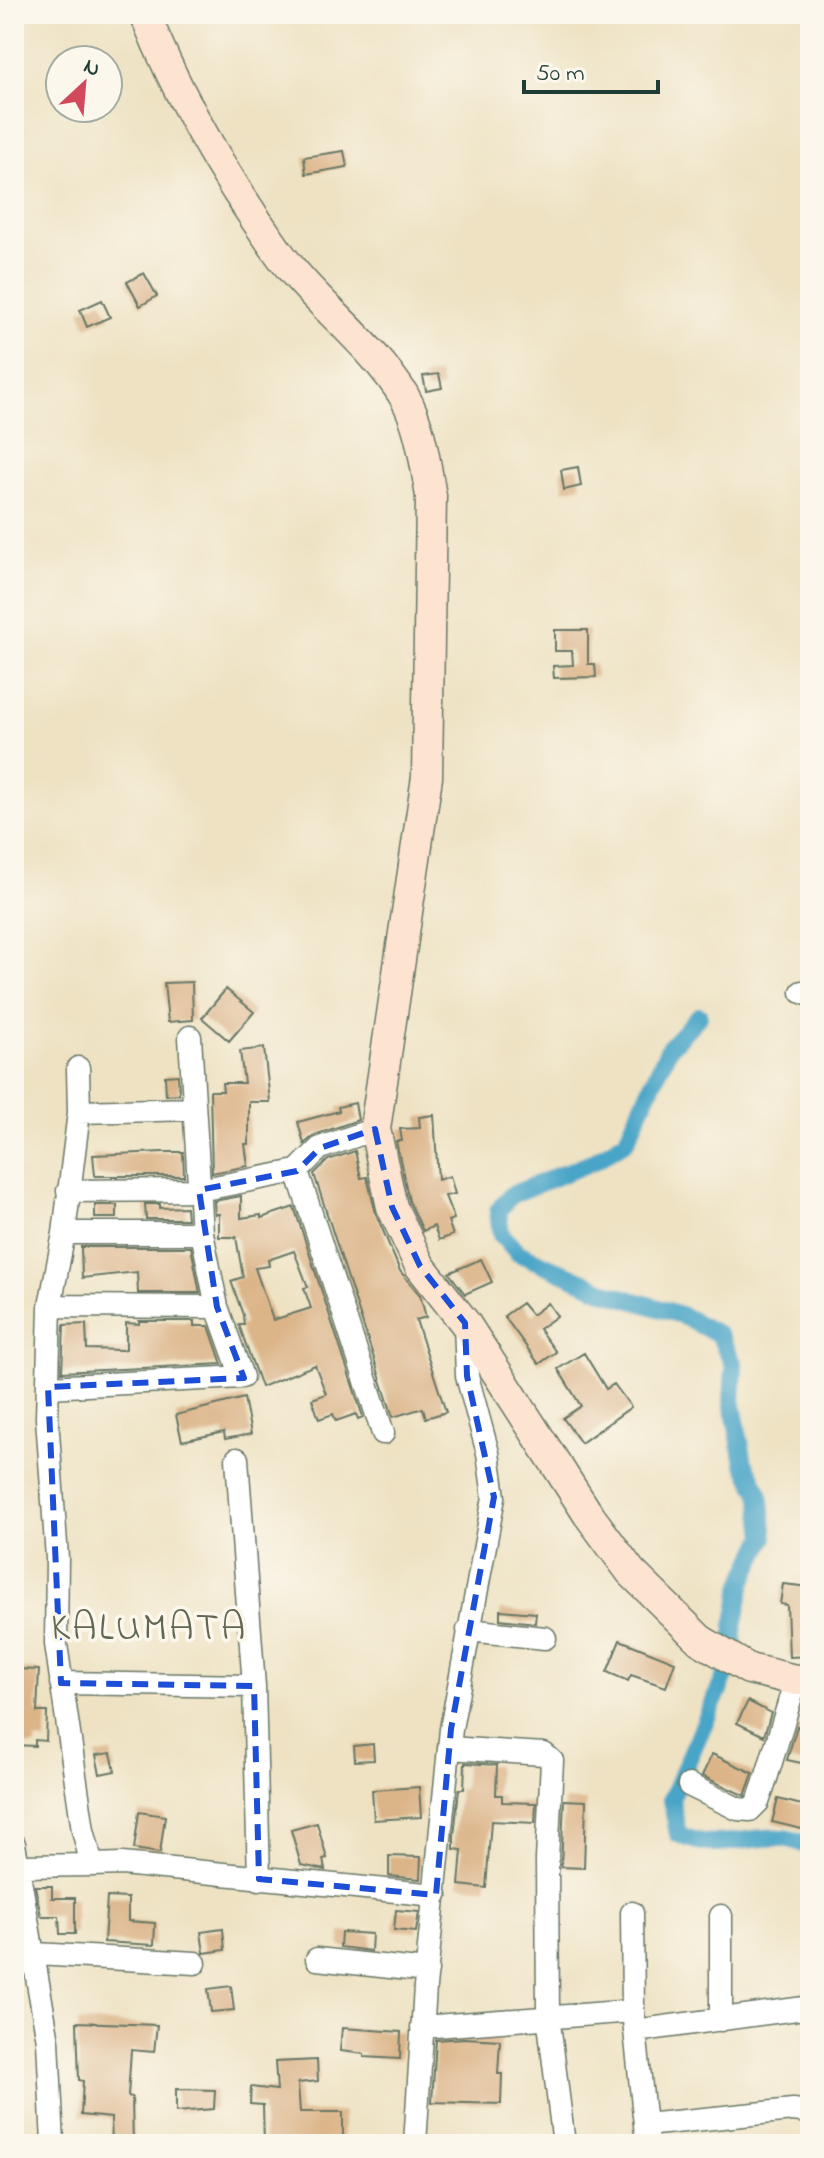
<svg xmlns="http://www.w3.org/2000/svg" width="824" height="2158" font-family="'Indie Flower',sans-serif">
<rect width="100%" height="100%" fill="#fbf7ec"/>
<filter id="ink" filterUnits="userSpaceOnUse"><feTurbulence type="fractalNoise" baseFrequency=".0125" numOctaves="2"/><feDisplacementMap in="SourceGraphic" scale="16" xChannelSelector="R" yChannelSelector="G"/><feConvolveMatrix kernelMatrix="1 2 1 2 8 2 1 2 1" color-interpolation-filters="sRGB"/></filter>
<filter id="wash" filterUnits="userSpaceOnUse"><feTurbulence type="fractalNoise" baseFrequency=".006" numOctaves="4" result="noise"/><feDisplacementMap in="SourceGraphic" scale="32" xChannelSelector="R" yChannelSelector="G"/><feGaussianBlur stdDeviation="1.8" result="paint"/><feColorMatrix in="noise" values="0 0 0 0 0 0 0 0 0 0 0 0 0 0 0 0 0 1.4 0 .05"/><feComposite in="paint" operator="in"/></filter>
<g filter="url(#wash)">
<rect width="100%" height="100%" fill="#eee2c3"/>
<g fill="none" stroke-linecap="round" stroke-linejoin="round">
<path stroke="#49a5c7" stroke-width="18" d="M699 1016 669 1048 626 1141 594 1161 511 1195 498 1211 501 1235 518 1253 609 1293 681 1315 719 1335 734 1365 732 1401 744 1463 760 1493 765 1537 743 1582 734 1626V1656L671 1799 678 1834C727 1859 764 1821 810 1847"/>
</g>
<g id="blocks">
<path fill="#dbb488" fill-rule="evenodd" d="M344 151 347 167 306 174 304 157Z
M144 273 157 296 140 306 127 282Z
M102 300 110 317 87 327 80 310Z
M439 374 442 388 426 391 423 376Z
M578 467 581 486 564 490 561 470Z
M555 630H588V664H595L596 677 554 678 553 666 573 665 572 651H555Z
M192 982 193 1020 168 1022 164 983Z
M226 989 254 1012 229 1041 202 1018Z
M264 1048 270 1102H249V1144H245L248 1166 212 1173 210 1091H223L222 1083H244L240 1051Z
M178 1075 179 1094 166 1095 165 1076Z
M355 1103 358 1120 315 1135 304 1144 298 1122 339 1111 338 1107Z
M434 1115 438 1180 450 1176 455 1194 445 1196 454 1219 448 1221 453 1235 439 1240 434 1226 423 1231 409 1201 396 1141H402L400 1129 420 1128 419 1117Z
M355 1151 361 1178 367 1177 376 1214 400 1271 420 1295 426 1317 416 1320 446 1412 426 1418 423 1408 393 1417 314 1174 328 1160Z
M163 1152H183L184 1176H95L93 1155Z
M241 1196V1218L261 1215V1218L294 1207 363 1417 358 1419 356 1414 336 1421 333 1414 319 1419 312 1399 326 1394 315 1365 261 1387 239 1325H244L243 1315 231 1281 243 1277 236 1237H219V1214H215L214 1201ZM294 1251 308 1287 304 1288 311 1308 273 1320 255 1268 269 1266 268 1260Z
M145 1204H160V1208L186 1207 187 1219H146Z
M95 1205H117V1218H95Z
M81 1247H191L200 1293H138L137 1272 82 1278Z
M481 1259 492 1282 465 1294 449 1273Z
M522 1303 532 1315 548 1303 557 1316 539 1329 556 1352 539 1364 504 1316Z
M139 1321H194V1326H209L222 1364 62 1372 64 1325 86 1324 87 1349 122 1350 126 1349V1323L139 1324Z
M584 1353 606 1389 614 1384 631 1407 581 1443 563 1418 581 1406 558 1369Z
M244 1398 251 1434 225 1439 224 1432 182 1441 176 1415Z
M783 1584 810 1587V1656L789 1657 787 1605 780 1604Z
M500 1610 536 1613 535 1623 500 1619Z
M620 1640 675 1662 666 1687 631 1675 628 1681 607 1672Z
M14 1669 39 1670 37 1712H47L46 1741 35 1740V1746L14 1745Z
M748 1701 771 1713 764 1736 737 1723Z
M797 1726 810 1732 806 1764 787 1760Z
M373 1744 374 1760 355 1761 354 1746Z
M111 1753 115 1771 100 1774 96 1755Z
M712 1754 753 1773 745 1796 702 1776Z
M465 1763 497 1765 496 1795H502V1802L536 1803 535 1823 491 1821 486 1888 459 1885 462 1850 454 1849V1836L459 1789H464Z
M419 1787 421 1817 374 1820 372 1790Z
M778 1799 810 1807V1831L772 1822Z
M564 1800 586 1801 584 1868 561 1867Z
M139 1812 165 1816 160 1853 134 1849Z
M317 1823 327 1858 323 1859 325 1870 301 1865 291 1830Z
M389 1856 421 1857 420 1879 389 1876Z
M35 1886H52V1898H75V1934H60L59 1916H41Z
M107 1897 128 1898V1921L155 1923 154 1945 104 1942Z
M396 1910 419 1912 416 1932 394 1930Z
M223 1929 225 1950 204 1953 201 1932Z
M341 1932 372 1934 371 1951 340 1947Z
M231 1986 234 2010 211 2012 208 1989Z
M77 2022 157 2025 154 2052 131 2050 128 2096 132 2097 133 2144H112L111 2118 81 2115 83 2081 79 2080Z
M342 2028 401 2032 400 2059 364 2057V2054L340 2051Z
M464 2038 500 2040 498 2074H502L501 2104 432 2102 436 2040Z
M317 2060 318 2081 298 2083 300 2112H343V2144H264L263 2105 250 2104 251 2087 277 2090 275 2062Z
M176 2089 215 2090 214 2109 176 2112Z"/>
</g>
</g>
<g filter="url(#ink)">
<use href="#blocks" fill-opacity="0" stroke="#677766" stroke-width="2"/>
<g fill="none" stroke-linecap="round" stroke-linejoin="round">
<g stroke="#677766" stroke-width="25">
<path id="street" d="M802 992 810 995
M78 1068 79 1112 64 1233 50 1306 47 1418 57 1558 56 1644 83 1830 92 1865 122 1864 436 1895
M79 1112 194 1109
M297 1171 383 1433
M68 1191 199 1190 297 1171 320 1148 375 1129
M64 1233H202
M50 1306 217 1307
M48 1387 242 1377 217 1307 202 1233 190 1037
M237 1459 254 1686 259 1879
M468 1630 545 1638
M61 1683 254 1686
M449 1748 544 1754 552 1761 547 1860 548 2015 564 2144
M689 1785 738 1809 750 1810 758 1802 764 1785 796 1680
M14 1844 48 2041 53 2144
M20 1866 92 1865
M632 1913 633 2011 647 2144
M36 1954 195 1963
M317 1959 427 1971
M721 2020V1916
M422 2027 633 2011
M635 2031 804 2008
M645 2125 793 2110 810 2112
M415 2144 425 1987 451 1729 494 1497 488 1453 467 1376 465 1323"/>
</g>
<g stroke="#677766" stroke-width="33">
<path id="secondary" d="M145 14C178 97 224 176 276 249 313 302 370 341 404 396 421 425 425 463 431 496L427 777 375 1129 392 1207 420 1266 465 1323 588 1514 631 1572 700 1640 749 1669 796 1680 810 1679"/>
</g>
<path stroke="#677766" stroke-width="3" stroke-dasharray="6 6" stroke-linecap="butt" d="M803 1201 810 1202"/>
<use href="#street" stroke="#fff" stroke-width="22"/>
<use href="#secondary" stroke="#fde4d0" stroke-width="30"/>
</g>
</g>
<path fill="none" stroke="#1d4ed8" stroke-width="6" stroke-dasharray="16 10" stroke-linejoin="round" d="M375 1129 392 1207 420 1266 465 1323 467 1376 494 1497 451 1729 436 1895 259 1879 254 1686 61 1683 48 1387 244 1378 217 1307 199 1190 297 1171 320 1148Z"/>
<g text-anchor="middle" stroke-width="7" stroke-linejoin="round" paint-order="stroke">
<g font-size="40" letter-spacing="2" fill="#616751" stroke="#fbf7ec">
<text x="149" y="1639">KALUMATA</text>
</g>
</g>
<rect width="824" height="2158" fill="none" stroke="#fbf7ec" stroke-width="48"/>
<g transform="translate(84 84) rotate(26)"><circle r="38" fill="#fbf7ec" stroke="#a3ada2" stroke-width="2"/>
<path d="M0-6L14 30L0 20L-14 30Z" fill="#d1495b"/>
<text y="-12" font-size="22" font-weight="bold" text-anchor="middle" fill="#1f3d34">N</text>
</g>
<path d="M524 80v12h134v-12" fill="none" stroke="#1f3d34" stroke-width="4"/>
<text x="536" y="80" font-size="24" fill="#1f3d34" stroke="#fbf7ec" stroke-width="6" paint-order="stroke">50 m</text>
</svg>
